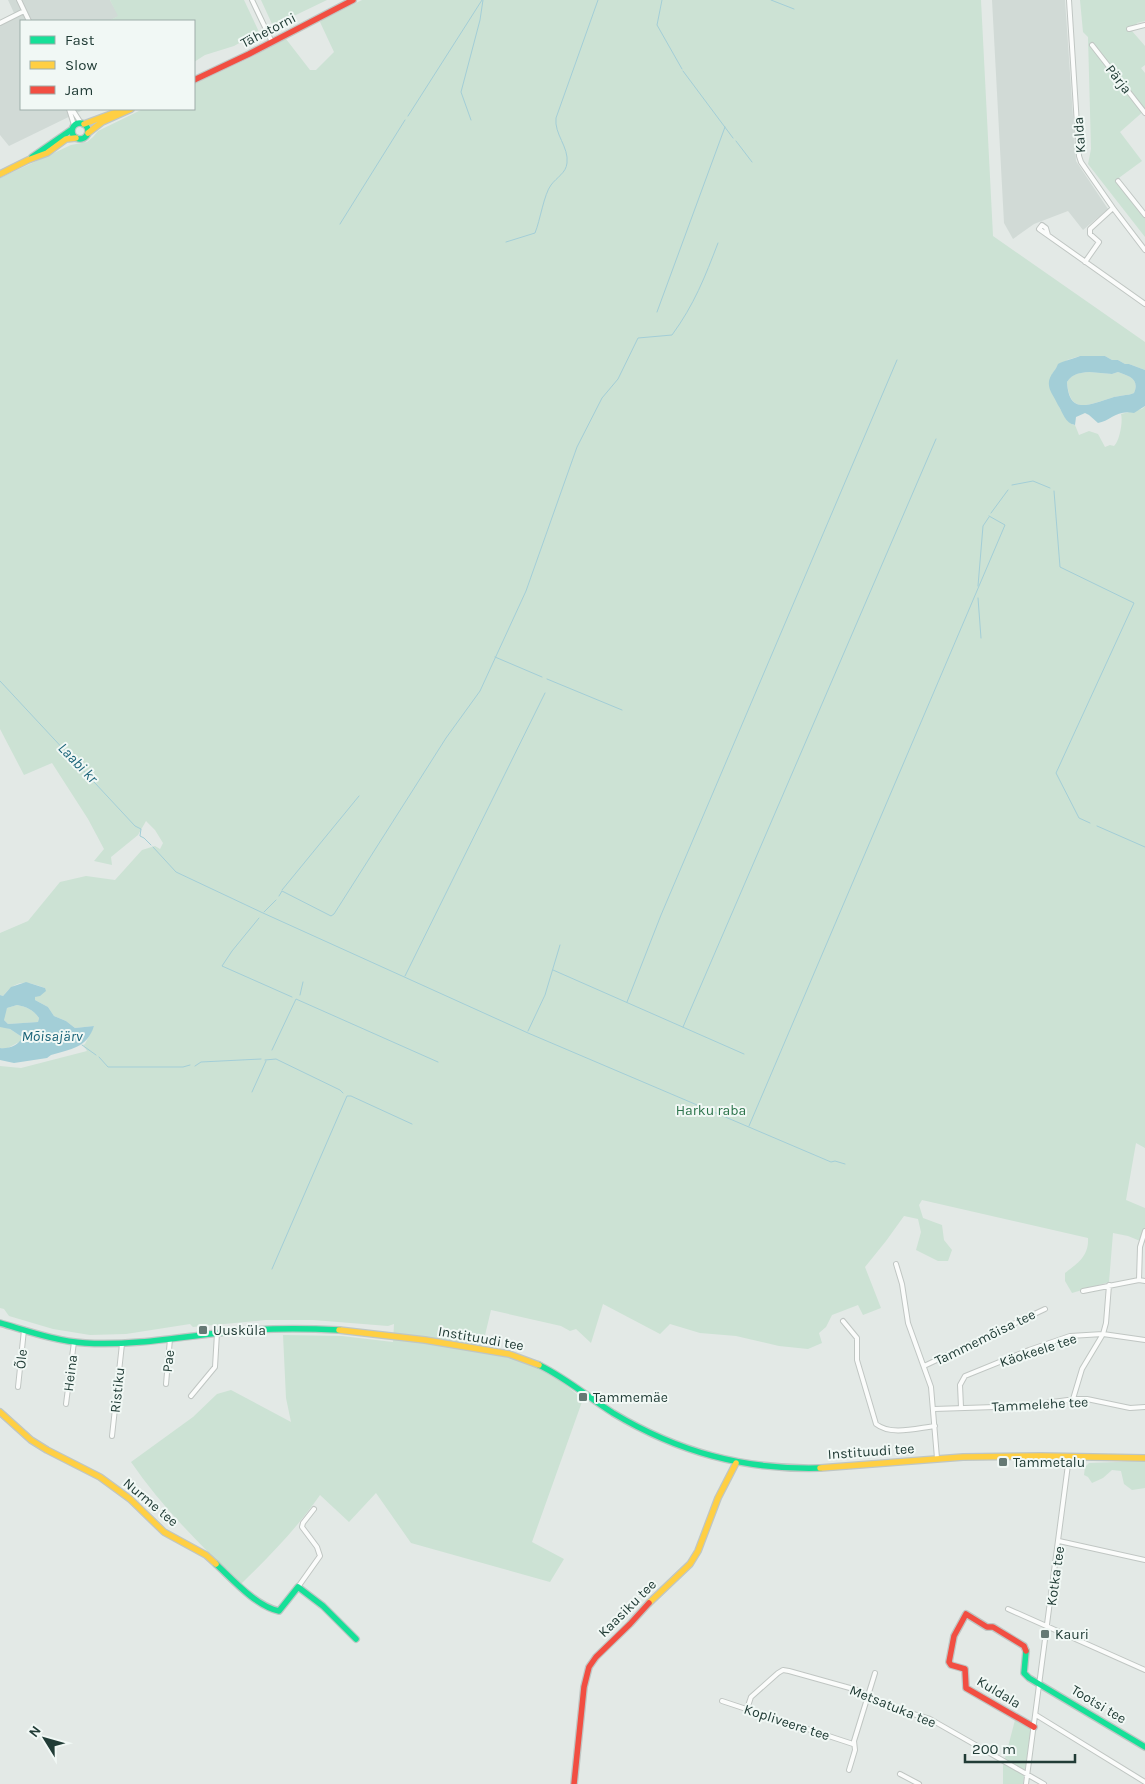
<svg xmlns="http://www.w3.org/2000/svg" width="1145" height="1784" font-family="Karla,sans-serif">
<rect width="100%" height="100%" fill="#e3e9e6"/>
<path fill="#d1dad6" d="M8 0H110L119 16 109 21H21V109H85L9 146 0 135V20L14 13Z
M992 0H1065L1076 161 1108 209 1083 230 1068 211 1034 224 1013 239 1004 223Z"/>
<path fill="#cce2d4" d="M110 0H244L259 32 234 46 205 55 194 62V21H109L118 16Z
M261 0H327L273 26Z
M362 0H981L993 236 1145 342V370L1129 364H1125L1118 360H1112L1105 356H1080L1067 360 1065 363H1060L1052 374 1060 409 1073 425H1075L1079 435 1089 431 1098 434 1105 447 1110 445 1114 446C1120 440 1123 421 1121 414L1142 409 1145 406V1148L1136 1143 1126 1200 1145 1208V1243L1128 1236 1113 1233 1109 1282 1072 1293 1065 1281V1273C1078 1263 1089 1256 1088 1238L922 1200 919 1205 923 1218 942 1225 944 1240 952 1250 948 1261H938L916 1250 921 1232 918 1219 904 1216 886 1241 865 1267 881 1308 863 1315 858 1305 832 1315 826 1327 819 1333 822 1343 808 1349 779 1346 736 1336 700 1333 670 1324 660 1334 603 1304 591 1343 576 1329 570 1331 561 1326 491 1310 481 1352C500 1356 520 1359 538 1367 555 1374 568 1388 583 1399L532 1542 564 1559 550 1582 411 1543 376 1493 349 1522 320 1495C297 1528 270 1556 241 1584 201 1546 162 1507 131 1462L193 1417 217 1394 231 1390 291 1422 286 1398 283 1335 342 1336 393 1342 394 1324 388 1326 313 1320H266L193 1327 190 1324 126 1334 90 1335 53 1329 9 1316 4 1309 0 1308V1066L21 1068 87 1051 83 1045 85 1044 94 1026 75 1028 66 1021 54 1016 48 1007 35 1000V997L45 988C25 981 17 979 3 996L0 995V933L28 921 60 882 86 876 115 880 142 850 155 846 160 849 163 843 155 830 146 821 138 835 111 857 112 865 94 861 104 849 88 819 52 763 24 775 0 729V178L71 145 87 142 93 137 98 131 143 109H194V84L250 58 286 39 310 70H316L334 52 320 22 322 20Z
M1080 0H1145V21L1137 23 1132 31 1145 46V65L1141 68 1145 73V110L1120 132 1142 161 1116 180 1145 217V237L1088 164 1091 149 1088 37 1083 32Z
M1089 372 1112 374 1118 372C1129 376 1140 379 1134 393 1127 396 1119 395 1111 398 1087 405 1070 415 1067 382 1073 373 1079 373 1089 372Z
M17 1005C26 1007 33 1009 39 1018L38 1022 8 1024 4 1020 3 1016 7 1008Z
M2 1026 10 1029 22 1037 21 1041 6 1049 0 1048V1027Z
M1145 1461V1488L1132 1490 1124 1484 1121 1471 1112 1470 1103 1478 1092 1483 1088 1477 1084 1475 1085 1467 1089 1463Z
M1015 1720 1031 1728 1023 1784H1003V1766Z"/>
<path fill="#a3ced7" fill-rule="evenodd" d="M1080 356H1105L1112 360H1118L1125 364H1129L1145 370V406L1134 413C1117 409 1110 421 1098 423L1089 415 1085 413 1076 417 1075 425C1065 423 1063 413 1058 405 1052 392 1043 385 1054 371 1056 369 1057 366 1058 364 1062 361 1074 359 1080 356ZM1089 372 1112 374 1118 372C1129 376 1140 379 1134 393 1127 396 1119 395 1111 398 1088 405 1069 415 1067 382 1073 373 1080 373 1089 372Z
M26 982 45 988 46 991 40 996 35 997V1000L48 1007 54 1016 66 1021 75 1028 94 1026C87 1048 71 1049 51 1055L47 1058 14 1063 0 1060V1048C8 1049 19 1046 22 1037L10 1029 0 1027V995L3 996 11 987ZM17 1005C26 1007 33 1009 39 1018L38 1022 8 1024 4 1020 7 1008Z"/>
<g fill="none" stroke-linecap="round" stroke-linejoin="round">
<path stroke="#a3ced7" stroke-width="1" d="M662 0 657 25 682 69
M771 0 794 9
M683 71 733 138
M408 116 482 0
M471 120 461 92 480 20 483 0
M736 141 752 162
M340 224 405 120
M506 242 535 233C540 221 544 194 551 185 557 177 566 173 567 163 569 147 554 134 556 118L598 0
M657 312 725 127
M1012 485 1033 481 1050 488
M1054 491 1060 567 1134 603 1056 773 1079 818 1090 823
M991 513 1008 490
M978 586 983 526 989 517
M978 598 981 638
M495 657 542 677
M547 679 622 710
M0 681 135 826 141 829 140 836 144 838 151 845
M1097 826 1145 847
M153 847 176 872 263 913 528 1033 831 1162 835 1161 845 1164
M282 890 359 796
M279 896 282 891 331 916 334 914 446 738 480 691 526 591 577 447 602 398 618 379 638 338 672 335C694 305 705 277 718 243
M264 912 276 900
M259 918 232 951 222 966 292 997
M553 970 744 1054
M405 976 545 693
M300 995 303 982
M627 1002 661 915 897 360
M683 1027 936 439
M528 1031 545 995 560 945
M82 1045 96 1055
M272 1050 296 999 438 1062
M99 1057 108 1067H183L190 1065
M265 1060 276 1059 340 1090 343 1093
M195 1066 201 1062 261 1059
M252 1092 266 1061
M749 1126 1005 525 989 516
M272 1269 347 1096H351L412 1124"/>
<g stroke="#c0c6c3" stroke-width="6">
<path id="street" d="M19 0 29 21
M252 0 272 42
M1069 0 1079 156 1081 162 1113 208 1145 250
M0 23 24 11
M1129 29 1145 25
M1092 45 1145 113
M69 109 74 125
M72 109 81 123
M1118 181 1145 215
M1048 235 1046 228 1042 225 1039 229 1145 304
M1085 262 1099 242 1090 234V229L1113 208
M896 1264 902 1284 908 1323 931 1387 937 1458
M1139 1280 1140 1247 1145 1231
M1083 1291 1139 1280 1145 1281
M843 1321 857 1338V1360L876 1424C891 1436 917 1428 935 1426
M924 1366 1045 1309
M166 1384 170 1339
M18 1387 24 1330
M191 1396 215 1367 217 1333
M1073 1399 1082 1369 1103 1334 1106 1323 1109 1285
M66 1404 74 1342
M961 1407 960 1385 965 1376 1029 1350 1070 1336 1103 1334 1145 1340
M934 1409 1023 1406 1075 1399H1087L1130 1408 1145 1407
M112 1436 122 1344
M1059 1541 1145 1560
M298 1587 320 1556 317 1547 302 1527 303 1523 314 1509
M1008 1609 1145 1670
M722 1701 853 1744
M747 1709 751 1697 778 1673 783 1670 789 1671 857 1690 883 1705 930 1719 1044 1784
M1036 1715 1145 1782
M849 1770 855 1750 854 1741 875 1673
M900 1774 919 1784
M1026 1784 1069 1457"/>
</g>
<g stroke="#bfc6c4" stroke-width="8">
<path id="fast" d="M72 131a8 8 0 1 1 16 0a8 8 0 1 1-16 0Z
M32 157 71 130
M0 1323C28 1331 56 1341 85 1343 136 1346 186 1336 236 1331 271 1328 304 1328 339 1330
M539 1365C566 1378 588 1397 613 1413 678 1452 744 1470 820 1468
M216 1564C233 1580 256 1606 279 1611L298 1587 323 1606 356 1639
M1026 1651 1024 1673 1029 1678 1145 1747"/>
</g>
<g stroke="#bfc6c4" stroke-width="8">
<path id="slow" d="M84 124 119 111
M88 133 102 122 131 109
M0 174 28 160 47 153 66 139 76 138
M339 1330 425 1340 509 1354 539 1365
M0 1412 31 1440 47 1450 100 1477 130 1499 164 1532 206 1555 216 1564
M820 1468 963 1457 1041 1456 1145 1458
M649 1603 690 1564 698 1551 718 1498 736 1463"/>
</g>
<g stroke="#bfc6c4" stroke-width="8">
<path id="jam" d="M194 80 249 54 353 0
M1026 1651 1024 1646 993 1627H987L966 1614 954 1636 949 1662 951 1665 965 1669 966 1688 1034 1727
M574 1784 584 1687 589 1667 596 1657 630 1624 649 1603"/>
</g>
<use href="#street" stroke="#fbfcfb" stroke-width="4"/>
<use href="#fast" stroke="#16e098" stroke-width="5.5"/>
<use href="#slow" stroke="#ffcf43" stroke-width="5.5"/>
<use href="#jam" stroke="#f24e42" stroke-width="5.5"/>
</g>
<g fill="#657974" stroke="#f1f8f5" stroke-width="2">
<rect x="198" y="1325" width="10" height="10" rx="2.5"/>
<rect x="578" y="1392" width="10" height="10" rx="2.5"/>
<rect x="998" y="1457" width="10" height="10" rx="2.5"/>
<rect x="1040" y="1629" width="10" height="10" rx="2.5"/>
</g>
<g text-anchor="middle" stroke-width="4" stroke-linejoin="round" paint-order="stroke">
<g font-size="14" fill="#213c36" stroke="#f1f8f5">
<text transform="translate(268 30) rotate(-27)" y="5">Tähetorni</text>
<text transform="translate(1119 79) rotate(52)" y="5">Pärja</text>
<text transform="translate(1079 135) rotate(-94)" y="5">Kalda</text>
<text transform="translate(985 1337) rotate(-26)" y="5">Tammemõisa tee</text>
<text transform="translate(481 1338) rotate(10)" y="5">Instituudi tee</text>
<text transform="translate(1038 1350) rotate(-18)" y="5">Käokeele tee</text>
<text transform="translate(21 1359) rotate(-84)" y="5">Õle</text>
<text transform="translate(168 1361) rotate(-84)" y="5">Pae</text>
<text transform="translate(70 1373) rotate(-83)" y="5">Heina</text>
<text transform="translate(117 1390) rotate(-84)" y="5">Ristiku</text>
<text transform="translate(1040 1404) rotate(-3)" y="5">Tammelehe tee</text>
<text transform="translate(871 1451) rotate(-4)" y="5">Instituudi tee</text>
<text transform="translate(151 1502) rotate(40)" y="5">Nurme tee</text>
<text transform="translate(1055 1576) rotate(-82)" y="5">Kotka tee</text>
<text transform="translate(627 1608) rotate(-45)" y="5">Kaasiku tee</text>
<text transform="translate(999 1692) rotate(31)" y="5">Kuldala</text>
<text transform="translate(1099 1704) rotate(31)" y="5">Tootsi tee</text>
<text transform="translate(893 1706) rotate(22)" y="5">Metsatuka tee</text>
<text transform="translate(787 1722) rotate(18)" y="5">Kopliveere tee</text>
</g>
<g font-size="14" fill="#2b734a" stroke="#f1f8f5">
<text x="711" y="1115">Harku raba</text>
</g>
<g font-size="14" fill="#213c36" stroke="#f1f8f5" text-anchor="start">
<text x="213" y="1335">Uusküla</text>
<text x="593" y="1402">Tammemäe</text>
<text x="1013" y="1467">Tammetalu</text>
<text x="1055" y="1639">Kauri</text>
</g>
<g font-size="15" font-style="italic" fill="#1b6479" stroke="#f1f8f5">
<text transform="translate(78 763) rotate(46)" y="5">Laabi kr</text>
<text x="52" y="1041">Mõisajärv</text>
</g>
</g>
<rect x="20" y="20" width="175" height="90" fill="#f1f8f5" stroke="#9eada9"/>
<rect x="30" y="36" width="25" height="8" fill="#16e098" stroke="#9eada9"/>
<text x="65" y="45" font-size="15" fill="#213c36">Fast</text>
<rect x="30" y="61" width="25" height="8" fill="#ffcf43" stroke="#9eada9"/>
<text x="65" y="70" font-size="15" fill="#213c36">Slow</text>
<rect x="30" y="86" width="25" height="8" fill="#f24e42" stroke="#9eada9"/>
<text x="65" y="95" font-size="15" fill="#213c36">Jam</text>
<g transform="translate(45 1739) rotate(307)" stroke="#f1f8f5" stroke-width="4" paint-order="stroke">
<path d="M0-4L9 19L0 12L-9 19Z" fill="#213c36"/>
<text y="-8" font-size="14" font-weight="bold" text-anchor="middle" fill="#213c36">N</text>
</g>
<path d="M965 1754v8h110v-8" fill="none" stroke="#213c36" stroke-width="2.5"/>
<text x="972" y="1754" font-size="15" fill="#213c36" stroke="#f1f8f5" stroke-width="4" paint-order="stroke">200 m</text>
</svg>
